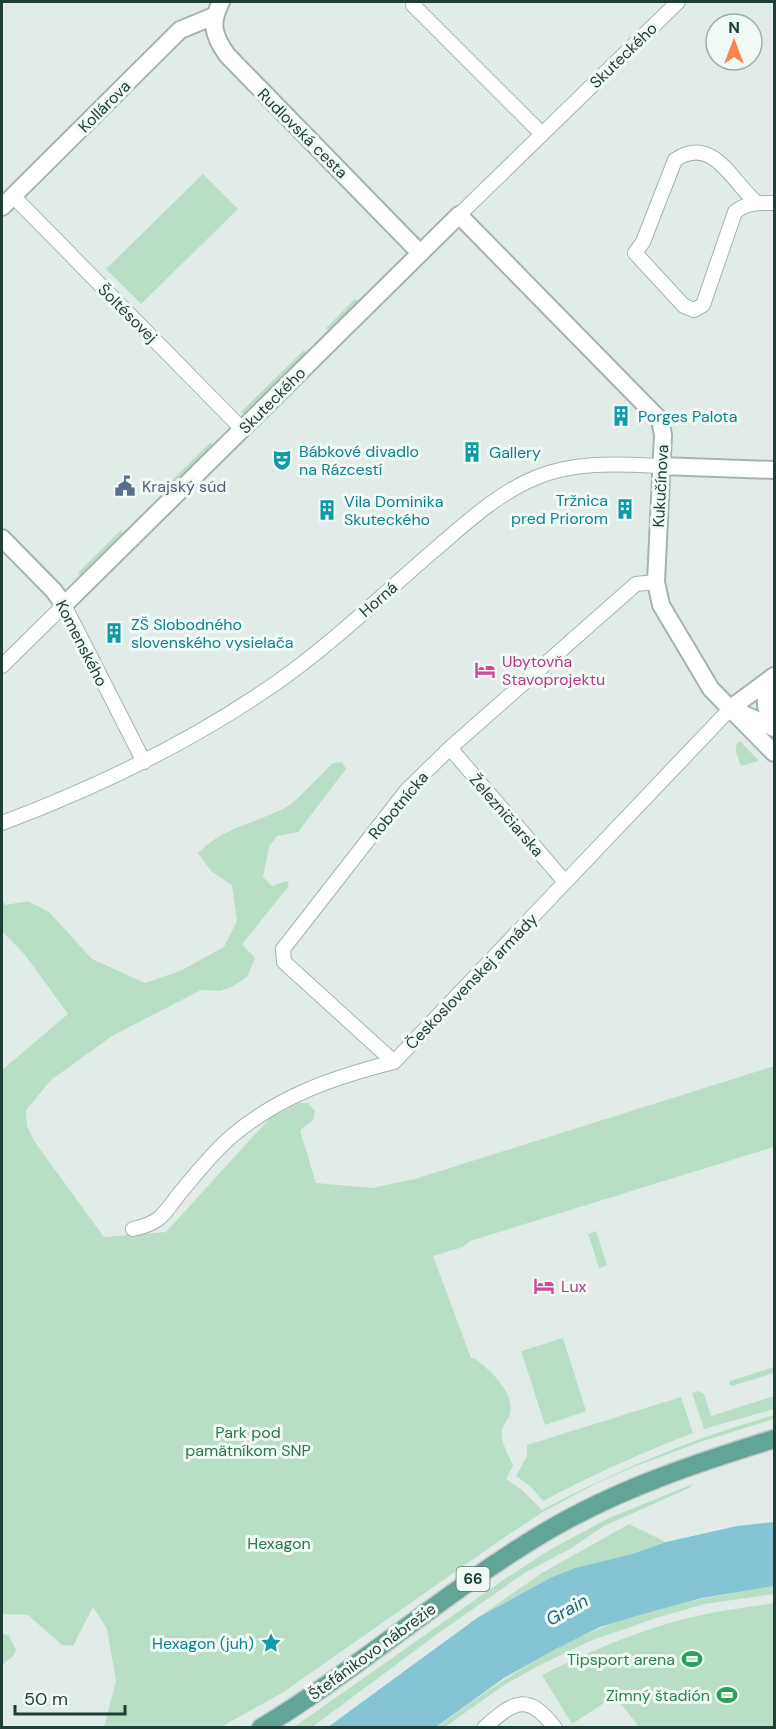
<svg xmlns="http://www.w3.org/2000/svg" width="776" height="1729" font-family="'DM Sans',sans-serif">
<rect width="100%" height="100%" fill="#e1ece8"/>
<path fill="#b8dfc5" d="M203 174 238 209 141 304 106 269Z
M355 299 360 303 330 332 326 328Z
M304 350 308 355 247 414 240 413Z
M211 442 213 447 182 478 165 487Z
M122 529V536L83 575H80L78 573Z
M740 741 759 761 741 766 736 752V745Z
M342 762 346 769 298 832 277 836 269 847 263 877 272 886 287 881 289 886 242 944 255 958 247 977 232 987 220 991 201 990 112 1036 51 1080 26 1110 27 1126 34 1141 104 1237 166 1232 270 1118 299 1103H308L315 1111 313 1120 300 1130 316 1183 372 1188 415 1179 774 1066V1147L470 1241 463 1247 433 1256 471 1358H474C489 1369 515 1392 510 1414 508 1420 503 1425 502 1431 500 1441 509 1456 513 1466L506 1479 522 1490 542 1510C617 1470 693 1438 774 1415V1419L700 1442 631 1468 597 1483 543 1512 502 1539 282 1693 221 1727H104L116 1681 107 1629 93 1607 73 1646 62 1645 28 1615 2 1614V1070L68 1014 25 955 2 931V901L6 905 28 901 49 912 92 959 145 983 180 971 224 947 237 921 232 885 211 871 198 853C222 828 255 823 285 808 298 801 321 774 333 763Z
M596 1231 607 1265 599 1268 588 1234Z
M563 1338 586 1411 545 1425 521 1351Z
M774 1367V1373L732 1386 729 1384 730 1381Z
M699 1391 704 1394 711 1416 774 1396V1409L704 1429 692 1393Z
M681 1397 693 1433C641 1453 592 1475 543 1501L530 1486 516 1476 527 1456V1445Z
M693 1484 689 1488 604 1526 570 1549 526 1572 440 1632 315 1725 312 1727H294L506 1578 553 1548 609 1518Z
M629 1524 666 1542 632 1554 575 1568 552 1577 477 1618 542 1573Z
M774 1586V1594L705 1604 656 1618 590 1641 538 1666 504 1685 445 1727 436 1728C489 1689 540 1653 601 1628 656 1605 716 1596 774 1586Z
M774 1603V1727H639L615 1696 572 1724 542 1675C594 1649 648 1626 706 1614 728 1609 752 1607 774 1603Z
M2 1633 9 1636 16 1650 13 1656 2 1665Z"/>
<path fill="#84c4d5" d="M774 1522V1586L702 1598 643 1614 600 1627 554 1650 504 1678 436 1727H328L477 1618 552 1577 575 1568 632 1554 666 1542 737 1526Z"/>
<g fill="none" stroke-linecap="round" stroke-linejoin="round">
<g stroke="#a3b4b0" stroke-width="16">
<path id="minor" d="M413 5 542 134
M13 196 243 430
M756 202C732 182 713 134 675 160L643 242 635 253 684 306 694 310 703 305 735 212C747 202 759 203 774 203
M459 215 678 2
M2 666 64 605 144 762
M450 748 565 882
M2 823C98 787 191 742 276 683 332 644 381 596 432 552 464 525 496 494 535 478 574 461 619 464 660 466
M394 1062 284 962 283 949 407 790 450 748 636 584 656 582
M133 1229C142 1227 150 1225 158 1219 166 1213 173 1202 179 1194 196 1174 212 1153 232 1136 279 1096 334 1077 394 1062L731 708
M484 1728C514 1701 528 1692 555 1728"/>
</g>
<g stroke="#a3b4b0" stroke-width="20">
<path id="tertiary" d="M221 2C210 23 213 35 227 55L420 253
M2 207 180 30 214 16
M660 466 774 470
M2 538 54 591 64 605 459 215 660 420 663 435 656 582 661 605 711 689 774 753
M765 683 766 706 772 725
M731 708 774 676
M737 711 774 728"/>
</g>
<g stroke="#c1c9c7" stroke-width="21">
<path id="primary" d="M261 1728C360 1668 447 1590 547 1531 618 1489 696 1463 774 1439"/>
</g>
<use href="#minor" stroke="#fff" stroke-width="14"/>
<use href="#tertiary" stroke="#fff" stroke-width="16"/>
<use href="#primary" stroke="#62a597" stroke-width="18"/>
</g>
<defs>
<g id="building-bare" transform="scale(1.62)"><path d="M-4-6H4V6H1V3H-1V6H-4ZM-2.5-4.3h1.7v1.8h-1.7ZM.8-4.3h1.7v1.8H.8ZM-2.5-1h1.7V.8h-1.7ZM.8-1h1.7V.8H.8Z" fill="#0f9aa8" stroke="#f1f9f5" stroke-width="2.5" paint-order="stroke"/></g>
<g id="theatre-bare" transform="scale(1.62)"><path d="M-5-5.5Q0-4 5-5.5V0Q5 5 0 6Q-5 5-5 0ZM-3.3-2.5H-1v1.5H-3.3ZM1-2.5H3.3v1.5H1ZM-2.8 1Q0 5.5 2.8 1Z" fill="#0f9aa8" stroke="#f1f9f5" stroke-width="2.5" paint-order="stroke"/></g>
<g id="civic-bare" transform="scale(1.62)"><path d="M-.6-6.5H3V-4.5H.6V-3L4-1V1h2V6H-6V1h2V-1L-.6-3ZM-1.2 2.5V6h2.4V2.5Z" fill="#5c6f8a" stroke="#f1f9f5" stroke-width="2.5" paint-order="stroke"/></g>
<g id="hotel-bare" transform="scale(1.62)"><path d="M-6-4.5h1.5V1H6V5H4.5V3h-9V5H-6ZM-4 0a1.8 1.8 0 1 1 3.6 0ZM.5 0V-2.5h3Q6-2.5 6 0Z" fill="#d1479c" stroke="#f1f9f5" stroke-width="2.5" paint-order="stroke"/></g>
<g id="sight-bare" transform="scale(1.62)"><path d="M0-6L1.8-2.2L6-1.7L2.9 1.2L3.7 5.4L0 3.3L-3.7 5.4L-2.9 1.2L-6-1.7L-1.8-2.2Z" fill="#0f9aa8" stroke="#f1f9f5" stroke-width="2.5" paint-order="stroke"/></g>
<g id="stadium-bare" transform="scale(1.62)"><path d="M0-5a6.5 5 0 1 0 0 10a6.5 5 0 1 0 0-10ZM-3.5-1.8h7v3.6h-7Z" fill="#2e9e5b" stroke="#f1f9f5" stroke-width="2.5" paint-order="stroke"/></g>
</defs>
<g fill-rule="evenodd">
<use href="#building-bare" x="621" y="416"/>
<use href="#building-bare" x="472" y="452"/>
<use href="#theatre-bare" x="282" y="460"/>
<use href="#civic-bare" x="125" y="486"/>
<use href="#building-bare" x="625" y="509"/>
<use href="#building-bare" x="327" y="510"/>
<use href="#building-bare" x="114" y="633"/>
<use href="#hotel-bare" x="485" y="670"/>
<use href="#hotel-bare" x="544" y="1286"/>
<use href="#sight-bare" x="271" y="1643"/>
<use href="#stadium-bare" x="692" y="1659"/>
<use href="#stadium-bare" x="727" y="1695"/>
</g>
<g text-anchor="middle" stroke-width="6" stroke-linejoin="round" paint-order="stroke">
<rect fill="#f1f9f5" stroke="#5f7671" stroke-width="1.5" x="456.5" y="1567" width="33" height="24" rx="4.5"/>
<g font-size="15" font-weight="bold" fill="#203e38">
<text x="473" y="1584">66</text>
</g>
<g font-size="16" fill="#203e38" stroke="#f1f9f5">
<text transform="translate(623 55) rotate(-44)" y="6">Skuteckého</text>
<text transform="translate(104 106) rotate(-45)" y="6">Kollárova</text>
<text transform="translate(303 133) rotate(45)" y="6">Rudlovská cesta</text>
<text transform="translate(128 313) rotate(45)" y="6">Šoltésovej</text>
<text transform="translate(272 400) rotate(-45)" y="6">Skuteckého</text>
<text transform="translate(660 486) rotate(-87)" y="6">Kukučínova</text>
<text transform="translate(378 599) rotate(-41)" y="6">Horná</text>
<text transform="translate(82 643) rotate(63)" y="6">Komenského</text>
<text transform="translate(398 805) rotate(-50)" y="6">Robotnícka</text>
<text transform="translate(507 815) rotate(49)" y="6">Železničiarska</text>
<text transform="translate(471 981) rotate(-46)" y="6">Československej armády</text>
<text transform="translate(372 1651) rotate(-36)" y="6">Štefánikovo nábrežie</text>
</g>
<g font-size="16" fill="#0d838f" stroke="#f1f9f5" text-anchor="start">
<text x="638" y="422">Porges Palota</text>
<text x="299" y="457">Bábkové divadlo<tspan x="299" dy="18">na Rázcestí</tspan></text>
<text x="489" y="458">Gallery</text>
<text x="608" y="506" text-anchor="end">Tržnica<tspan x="608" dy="18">pred Priorom</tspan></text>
<text x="344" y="507">Vila Dominika<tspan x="344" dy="18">Skuteckého</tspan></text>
<text x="131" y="630">ZŠ Slobodného<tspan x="131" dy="18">slovenského vysielača</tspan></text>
<text x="254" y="1649" text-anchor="end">Hexagon (juh)</text>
</g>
<g font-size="16" fill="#4e5e75" stroke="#f1f9f5" text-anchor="start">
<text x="142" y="492">Krajský súd</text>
</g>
<g font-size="16" fill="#b23c85" stroke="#f1f9f5" text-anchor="start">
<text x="502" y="667">Ubytovňa<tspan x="502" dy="18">Stavoprojektu</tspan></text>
<text x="561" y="1292">Lux</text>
</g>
<g font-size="16" fill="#27784b" stroke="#f1f9f5">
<text x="248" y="1438">Park pod<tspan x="248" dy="18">pamätníkom SNP</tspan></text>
<text x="279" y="1549">Hexagon</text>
</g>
<g font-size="16" fill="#27864d" stroke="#f1f9f5" text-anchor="end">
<text x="675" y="1665">Tipsport arena</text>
<text x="710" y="1701">Zimný štadión</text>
</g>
<g font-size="18" font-style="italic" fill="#16677e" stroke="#f1f9f5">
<text transform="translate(567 1610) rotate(-29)" y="6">Grain</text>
</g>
</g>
<rect width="776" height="1729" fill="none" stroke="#203e38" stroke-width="6"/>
<g transform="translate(734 42)"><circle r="28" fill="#f1f9f5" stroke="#9daea9" stroke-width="1.5"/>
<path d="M0-4.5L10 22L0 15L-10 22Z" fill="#fb8350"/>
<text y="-9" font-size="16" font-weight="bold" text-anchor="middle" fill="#203e38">N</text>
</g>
<path d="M15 1705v9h110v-9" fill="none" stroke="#203e38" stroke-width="3"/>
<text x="24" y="1705" font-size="18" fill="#203e38" stroke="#f1f9f5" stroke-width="4.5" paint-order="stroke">50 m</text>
</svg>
